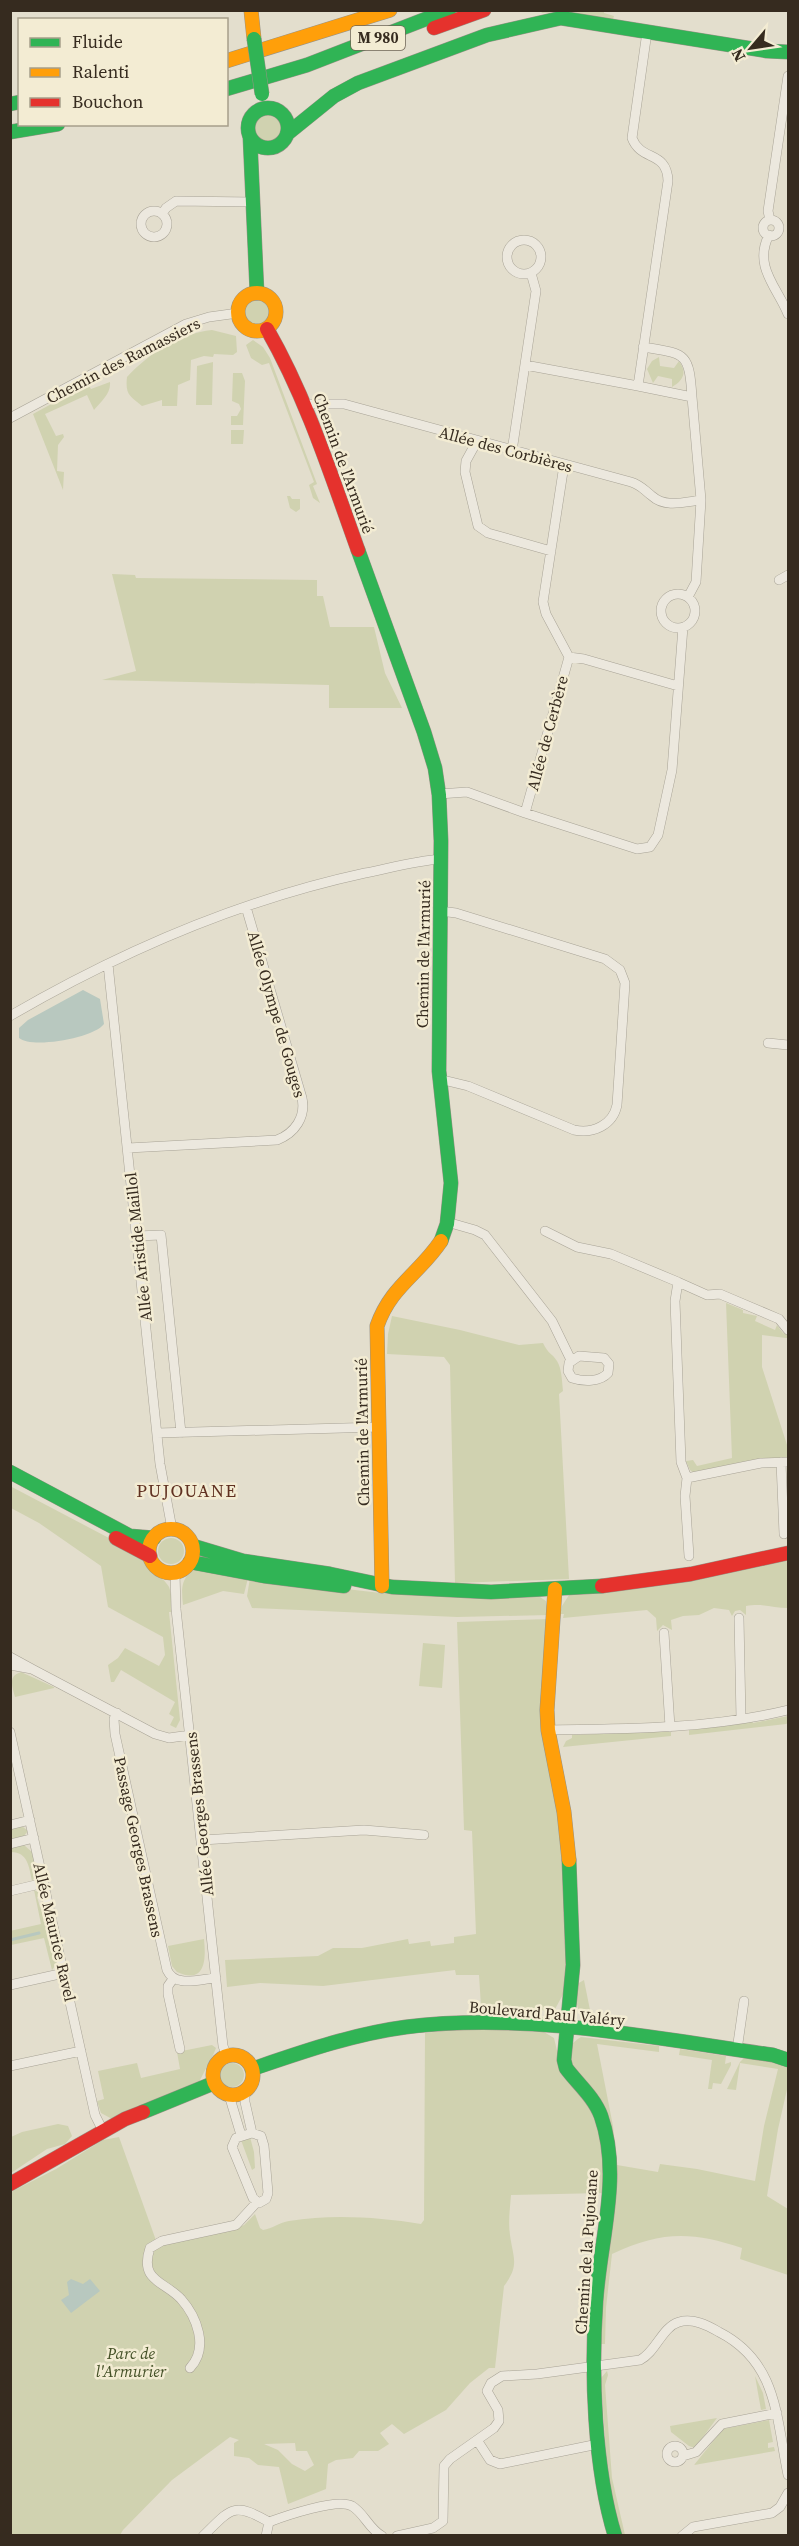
<svg xmlns="http://www.w3.org/2000/svg" width="799" height="2546" font-family="'Source Serif 4',serif">
<rect width="100%" height="100%" fill="#e3decd"/>
<path fill="#d0d2b0" fill-rule="evenodd" d="M540 10 604 11V13L614 16 613 19 566 12 542 13Z
M255 128a13 13 0 1 1 26 0a13 13 0 1 1-26 0Z
M245 312a12 12 0 1 1 24 0a12 12 0 1 1-24 0Z
M212 330 236 336 237 352 233 355 214 354 213 357 204 356 191 360 190 380 178 385 177 406H162V400L142 406C130 396 125 395 127 377 148 354 180 333 212 330Z
M253 340 263 347 270 358 317 484 313 486 320 503 313 498 309 485 314 482 269 363 262 365 251 358 246 345Z
M659 357 660 366 674 368 679 361C687 372 684 380 672 387V379L658 376 653 383 647 369 652 361Z
M213 362 212 405H196L197 366Z
M233 373H242L245 381 243 425H231V416H237L241 409 239 404 232 401Z
M110 382C111 394 101 401 94 410L87 395 45 414 56 436 63 434 64 437 58 445 57 471 64 472 63 490 33 414 88 384 91 389Z
M231 430H244L243 444H231Z
M287 496H290L292 499H300V509L296 512 290 508Z
M112 574 135 575 136 578 317 580V596H323L330 627H374L385 673 402 708H329V685L102 680 136 671Z
M726 1303 743 1310V1313L757 1316 755 1321 775 1330 777 1325 783 1333 788 1335V1338H786L762 1335V1367L788 1448V1459L694 1473 690 1470 686 1461 693 1460 697 1466 732 1458Z
M392 1316 460 1330 519 1345 543 1343C548 1354 552 1353 557 1361 562 1369 562 1382 563 1391L559 1394 569 1579 455 1583 450 1365 444 1357 387 1354 388 1334Z
M10 1486 126 1547C135 1553 165 1579 169 1587 172 1595 172 1604 173 1612H169L180 1720 176 1728 170 1725 174 1717 169 1714 175 1702 121 1670 114 1682H111L108 1665 118 1658 125 1648 159 1666 165 1655 163 1637 108 1607 101 1566 39 1523 11 1508Z
M158 1551a13 13 0 1 1 26 0a13 13 0 1 1-26 0Z
M788 1558V1608C773 1608 763 1603 746 1606V1615L740 1610 735 1611 732 1616 729 1610 714 1608 699 1615 683 1616 671 1620 672 1630 663 1625 657 1631 656 1618 647 1610 563 1618 564 1614H560L562 1606 569 1595Z
M201 1567 248 1578 244 1594 223 1591 183 1605C181 1587 181 1574 201 1567Z
M250 1578 381 1593 540 1597 546 1601 549 1615 457 1617 252 1608 247 1596Z
M549 1619 540 1714 565 1851 567 1987 554 2011 481 2006 479 1975H456L455 1970 323 1986 260 1983 227 1987 225 1960 318 1956 333 1948H362L408 1939 409 1944 430 1941 431 1946 454 1943V1937L476 1934 472 1831 464 1830 457 1622Z
M423 1643 445 1645 442 1688 419 1686Z
M21 1672 54 1687V1688L15 1697C12 1686 8 1676 21 1672Z
M788 1716V1723L786 1724 689 1735V1730L752 1721 753 1723Z
M671 1731V1736L563 1747 566 1741 572 1738V1735Z
M16 1827H23L28 1831 23 1837 11 1841 10 1828Z
M24 1845 33 1853 38 1872 32 1881C29 1867 28 1852 11 1852L10 1846Z
M34 1890 40 1893V1896L37 1897 40 1907 46 1906 58 1962 52 1970 44 1938 11 1945 10 1931 41 1924Z
M204 1939C206 1959 206 1985 177 1972L172 1966 168 1946Z
M584 1980 592 2020C574 2015 576 1999 577 1984Z
M468 2028 544 2032 554 2038 559 2059 598 2122 604 2161V2193L511 2195C510 2208 508 2223 510 2235 513 2258 520 2265 504 2286L495 2368H489L470 2383 446 2410 404 2434 392 2424 380 2433 389 2444 378 2451H359L353 2458 336 2460 328 2464 326 2489 288 2504 279 2467 258 2465 249 2458 234 2456V2443L239 2440 230 2437 172 2480 123 2530 120 2535H11V2192L56 2169 103 2140 119 2137 158 2246 236 2228 244 2225 255 2214 260 2228 263 2230C272 2229 280 2222 289 2221 332 2214 378 2217 421 2224L424 2220 425 2033ZM295 2443 296 2451H307L314 2465 305 2471 292 2464 278 2450 264 2444Z
M581 2037 659 2046V2052L597 2044 613 2126 617 2165 658 2172 660 2164 697 2169 755 2181 764 2126 778 2069 740 2063 736 2090 727 2089 740 2062 744 2058 776 2062 788 2067V2085L778 2129 767 2196 788 2209V2275L740 2259 742 2248C692 2231 660 2231 612 2254L606 2308 605 2344H599C598 2307 609 2270 610 2233 610 2194 605 2153 603 2113 602 2092 543 2059 581 2037Z
M212 2045 216 2048 214 2053 199 2082 112 2119 101 2113 97 2101 104 2099 98 2071 137 2063 141 2078 180 2069 177 2052Z
M680 2049 726 2056 725 2064 731 2062V2065L721 2084 713 2083 712 2089H708L712 2060 679 2055Z
M220 2075a12 12 0 1 1 24 0a12 12 0 1 1-24 0Z
M58 2124 68 2126 72 2136 65 2144 47 2149 11 2173V2137L22 2132Z
M250 2137 254 2152 255 2168 252 2170 241 2140Z
M607 2371 608 2375 605 2385 612 2478 625 2535H619L608 2485 601 2378Z
M755 2376 763 2393 766 2409 761 2410Z
M717 2418 695 2448 689 2446 671 2432 670 2426Z
M769 2420 773 2442 768 2443V2448L774 2447 775 2451 694 2465 723 2429Z"/>
<path fill="#b8c8bf" d="M83 990 100 999 104 1024C94 1038 32 1049 19 1038V1028L28 1020Z
M71 2279 83 2284 90 2279 100 2291 71 2313 61 2300 69 2295 67 2282Z"/>
<g fill="none" stroke-linecap="round" stroke-linejoin="round">
<path stroke="#b8c8bf" stroke-width="3" d="M10 1940 39 1933"/>
<g stroke="#a8a396" stroke-width="10">
<path id="street" d="M141 224a13 13 0 1 1 26 0a13 13 0 1 1-26 0Z
M162 214 166 208 176 201 253 202
M770 220 768 211 788 76
M763 228a8 8 0 1 1 16 0a8 8 0 1 1-16 0Z
M769 235C753 266 777 287 788 314
M507 257a17 17 0 1 1 34 0a17 17 0 1 1-34 0Z
M643 347C686 354 689 352 692 397
M525 365 638 386
M305 404H344L631 482C641 485 644 490 652 496 665 508 684 502 701 500L692 397 638 386 668 181C667 150 641 162 632 138L647 32
M10 418 186 324 209 317 238 313
M477 441 466 461 465 472 478 526 488 533 551 551
M512 451 536 291 531 273
M564 465 543 602 546 614 569 657
M779 580 788 575
M661 611a17 17 0 1 1 34 0a17 17 0 1 1-34 0Z
M688 597 696 582 701 500
M569 657 584 659 678 686
M439 794 467 792 525 813 637 849 650 847 658 835 672 770 683 627
M525 813 569 657
M108 964 160 1464 172 1529
M10 1016C120 952 240 900 365 873 390 868 415 861 441 859
M768 1043 788 1045
M439 1079 468 1086 574 1130C593 1134 613 1125 617 1105L625 983 620 970 605 959 456 913 440 911
M128 1148 277 1140C295 1133 306 1117 302 1098L246 907
M447 1222 475 1230 485 1235 552 1321 571 1360
M545 1231 577 1247 611 1254 678 1282
M137 1236 161 1235 181 1433
M788 1330 779 1319 720 1294 707 1295 678 1282 675 1301 681 1462 687 1478 761 1463 788 1462
M579 1356 604 1358 609 1364 608 1373C600 1382 584 1382 572 1378L568 1371 569 1363Z
M157 1433 379 1427
M781 1462 784 1534
M687 1478 685 1496 689 1556
M175 1573 176 1609 223 2046 227 2056
M739 1618 741 1719
M664 1633 670 1727
M10 1657 32 1669 10 1665
M32 1669 155 1734 169 1738 190 1735
M117 1713 114 1719 115 1734 167 1970C175 1988 199 1979 216 1978
M548 1730C628 1729 710 1729 788 1710
M10 1732 95 2115 103 2131
M10 1825 30 1820
M202 1840 364 1830 424 1835
M10 1844 34 1838
M10 1891 44 1883
M173 1979 168 1986V1994L180 2049
M10 1985 64 1973
M737 2050 744 2001
M10 2066 81 2051
M245 2091V2102L252 2133
M229 2095 241 2135
M252 2133 261 2136 264 2146 268 2193 266 2199 259 2203 253 2198 232 2147 236 2138Z
M190 2368C209 2348 197 2317 181 2299 164 2281 139 2281 150 2248L162 2241 236 2225 257 2202
M477 2440 490 2460 500 2464 598 2444
M667 2454a8 8 0 1 1 16 0a8 8 0 1 1-16 0Z
M683 2456 696 2452 722 2424 777 2413
M203 2536C231 2509 233 2501 269 2522
M266 2536 269 2522C285 2516 337 2498 352 2506 364 2513 369 2529 382 2536
M397 2536 433 2528 443 2521 444 2466 450 2459 494 2428 499 2421 498 2410 487 2391 491 2383 502 2376 537 2374 640 2360C656 2352 662 2327 679 2322 693 2318 707 2325 719 2332 778 2362 776 2418 788 2475
M682 2536 693 2527 772 2513 780 2507 788 2493"/>
</g>
<g stroke="#989286" stroke-width="15">
<path id="fast" d="M226 89 307 65 449 10
M10 104 20 102
M248 128a20 20 0 1 1 40 0a20 20 0 1 1-40 0Z
M10 132 58 124
M287 134 334 96 358 83 487 35 561 18 767 51 788 52
M250 137 257 293
M358 550 424 732 435 768 439 795 441 841 439 1071 451 1183 447 1224 441 1241
M10 1472 130 1536 154 1538
M193 1546 243 1561 330 1574 392 1587 491 1592 602 1586
M190 1562 264 1576 344 1586
M569 1860 573 1965 564 2060 566 2068C577 2083 594 2097 601 2116 622 2176 600 2240 596 2301 591 2372 594 2468 615 2536
M252 2069C302 2052 353 2034 406 2027 528 2012 652 2038 773 2055L788 2060
M143 2112 214 2083"/>
</g>
<g stroke="#989286" stroke-width="15">
<path id="slow" d="M251 10 254 39
M226 61 390 10
M238 312a19 19 0 1 1 38 0a19 19 0 1 1-38 0Z
M149 1551a22 22 0 1 1 44 0a22 22 0 1 1-44 0Z
M382 1586 377 1326C391 1286 419 1274 441 1241
M555 1589 547 1710 548 1730 564 1812 569 1860
M213 2075a20 20 0 1 1 40 0a20 20 0 1 1-40 0Z"/>
</g>
<g stroke="#989286" stroke-width="15">
<path id="jam" d="M434 28 484 10
M267 329C307 399 331 475 358 550
M116 1538 150 1556
M602 1586 691 1574 788 1553
M10 2184 125 2119 143 2112"/>
</g>
<use href="#street" stroke="#ece8de" stroke-width="9"/>
<use href="#fast" stroke="#30b455" stroke-width="14"/>
<use href="#slow" stroke="#ff9f0a" stroke-width="14"/>
<use href="#jam" stroke="#e5322d" stroke-width="14"/>
<g stroke="#989286" stroke-width="15" stroke-linecap="butt">
<path id="fast-bridge" d="M254 39 262 94"/>
</g>
<use href="#fast-bridge" stroke="#30b455" stroke-width="14"/>
</g>
<g text-anchor="middle" stroke-width="5" stroke-linejoin="round" paint-order="stroke">
<rect fill="#f3ecd3" stroke="#6f6555" stroke-width="1.5" x="351" y="26" width="54" height="24" rx="4.5"/>
<g font-size="15" font-weight="bold" fill="#362b1f">
<text x="378" y="43">M 980</text>
</g>
<g font-size="16" fill="#362b1f" stroke="#f3ecd3">
<text transform="translate(123 360) rotate(-27)" y="6">Chemin des Ramassiers</text>
<text transform="translate(506 449) rotate(15)" y="6">Allée des Corbières</text>
<text transform="translate(344 463) rotate(70)" y="6">Chemin de l'Armurié</text>
<text transform="translate(547 733) rotate(-75)" y="6">Allée de Cerbère</text>
<text transform="translate(423 954) rotate(-89)" y="6">Chemin de l'Armurié</text>
<text transform="translate(277 1014) rotate(74)" y="6">Allée Olympe de Gouges</text>
<text transform="translate(138 1247) rotate(-96)" y="6">Allée Aristide Maillol</text>
<text transform="translate(362 1432) rotate(-91)" y="6">Chemin de l'Armurié</text>
<text transform="translate(199 1814) rotate(-96)" y="6">Allée Georges Brassens</text>
<text transform="translate(139 1847) rotate(78)" y="6">Passage Georges Brassens</text>
<text transform="translate(55 1932) rotate(77)" y="6">Allée Maurice Ravel</text>
<text transform="translate(547 2013) rotate(5)" y="6">Boulevard Paul Valéry</text>
<text transform="translate(586 2252) rotate(-86)" y="6">Chemin de la Pujouane</text>
</g>
<g font-size="16" font-style="italic" fill="#445127" stroke="#f3ecd3">
<text x="131" y="2359">Parc de<tspan x="131" dy="18">l'Armurier</tspan></text>
</g>
<g font-size="18" letter-spacing="1.5" fill="#603121" stroke="#f3ecd3">
<text x="187" y="1497">PUJOUANE</text>
</g>
</g>
<rect width="799" height="2546" fill="none" stroke="#362b1f" stroke-width="24"/>
<rect x="18" y="18" width="210" height="108" fill="#f3ecd3" stroke="#a79f8b" stroke-width="1.5"/>
<rect x="30" y="38" width="30" height="9" fill="#30b455" stroke="#a79f8b" stroke-width="1.5"/>
<text x="72" y="48" font-size="18" fill="#362b1f">Fluide</text>
<rect x="30" y="68" width="30" height="9" fill="#ff9f0a" stroke="#a79f8b" stroke-width="1.5"/>
<text x="72" y="78" font-size="18" fill="#362b1f">Ralenti</text>
<rect x="30" y="98" width="30" height="9" fill="#e5322d" stroke="#a79f8b" stroke-width="1.5"/>
<text x="72" y="108" font-size="18" fill="#362b1f">Bouchon</text>
<g transform="translate(751 48) rotate(241)" stroke="#f3ecd3" stroke-width="4.5" paint-order="stroke">
<path d="M0-4.5L10 22L0 15L-10 22Z" fill="#362b1f"/>
<text y="-9" font-size="16" font-weight="bold" text-anchor="middle" fill="#362b1f">N</text>
</g>
</svg>
